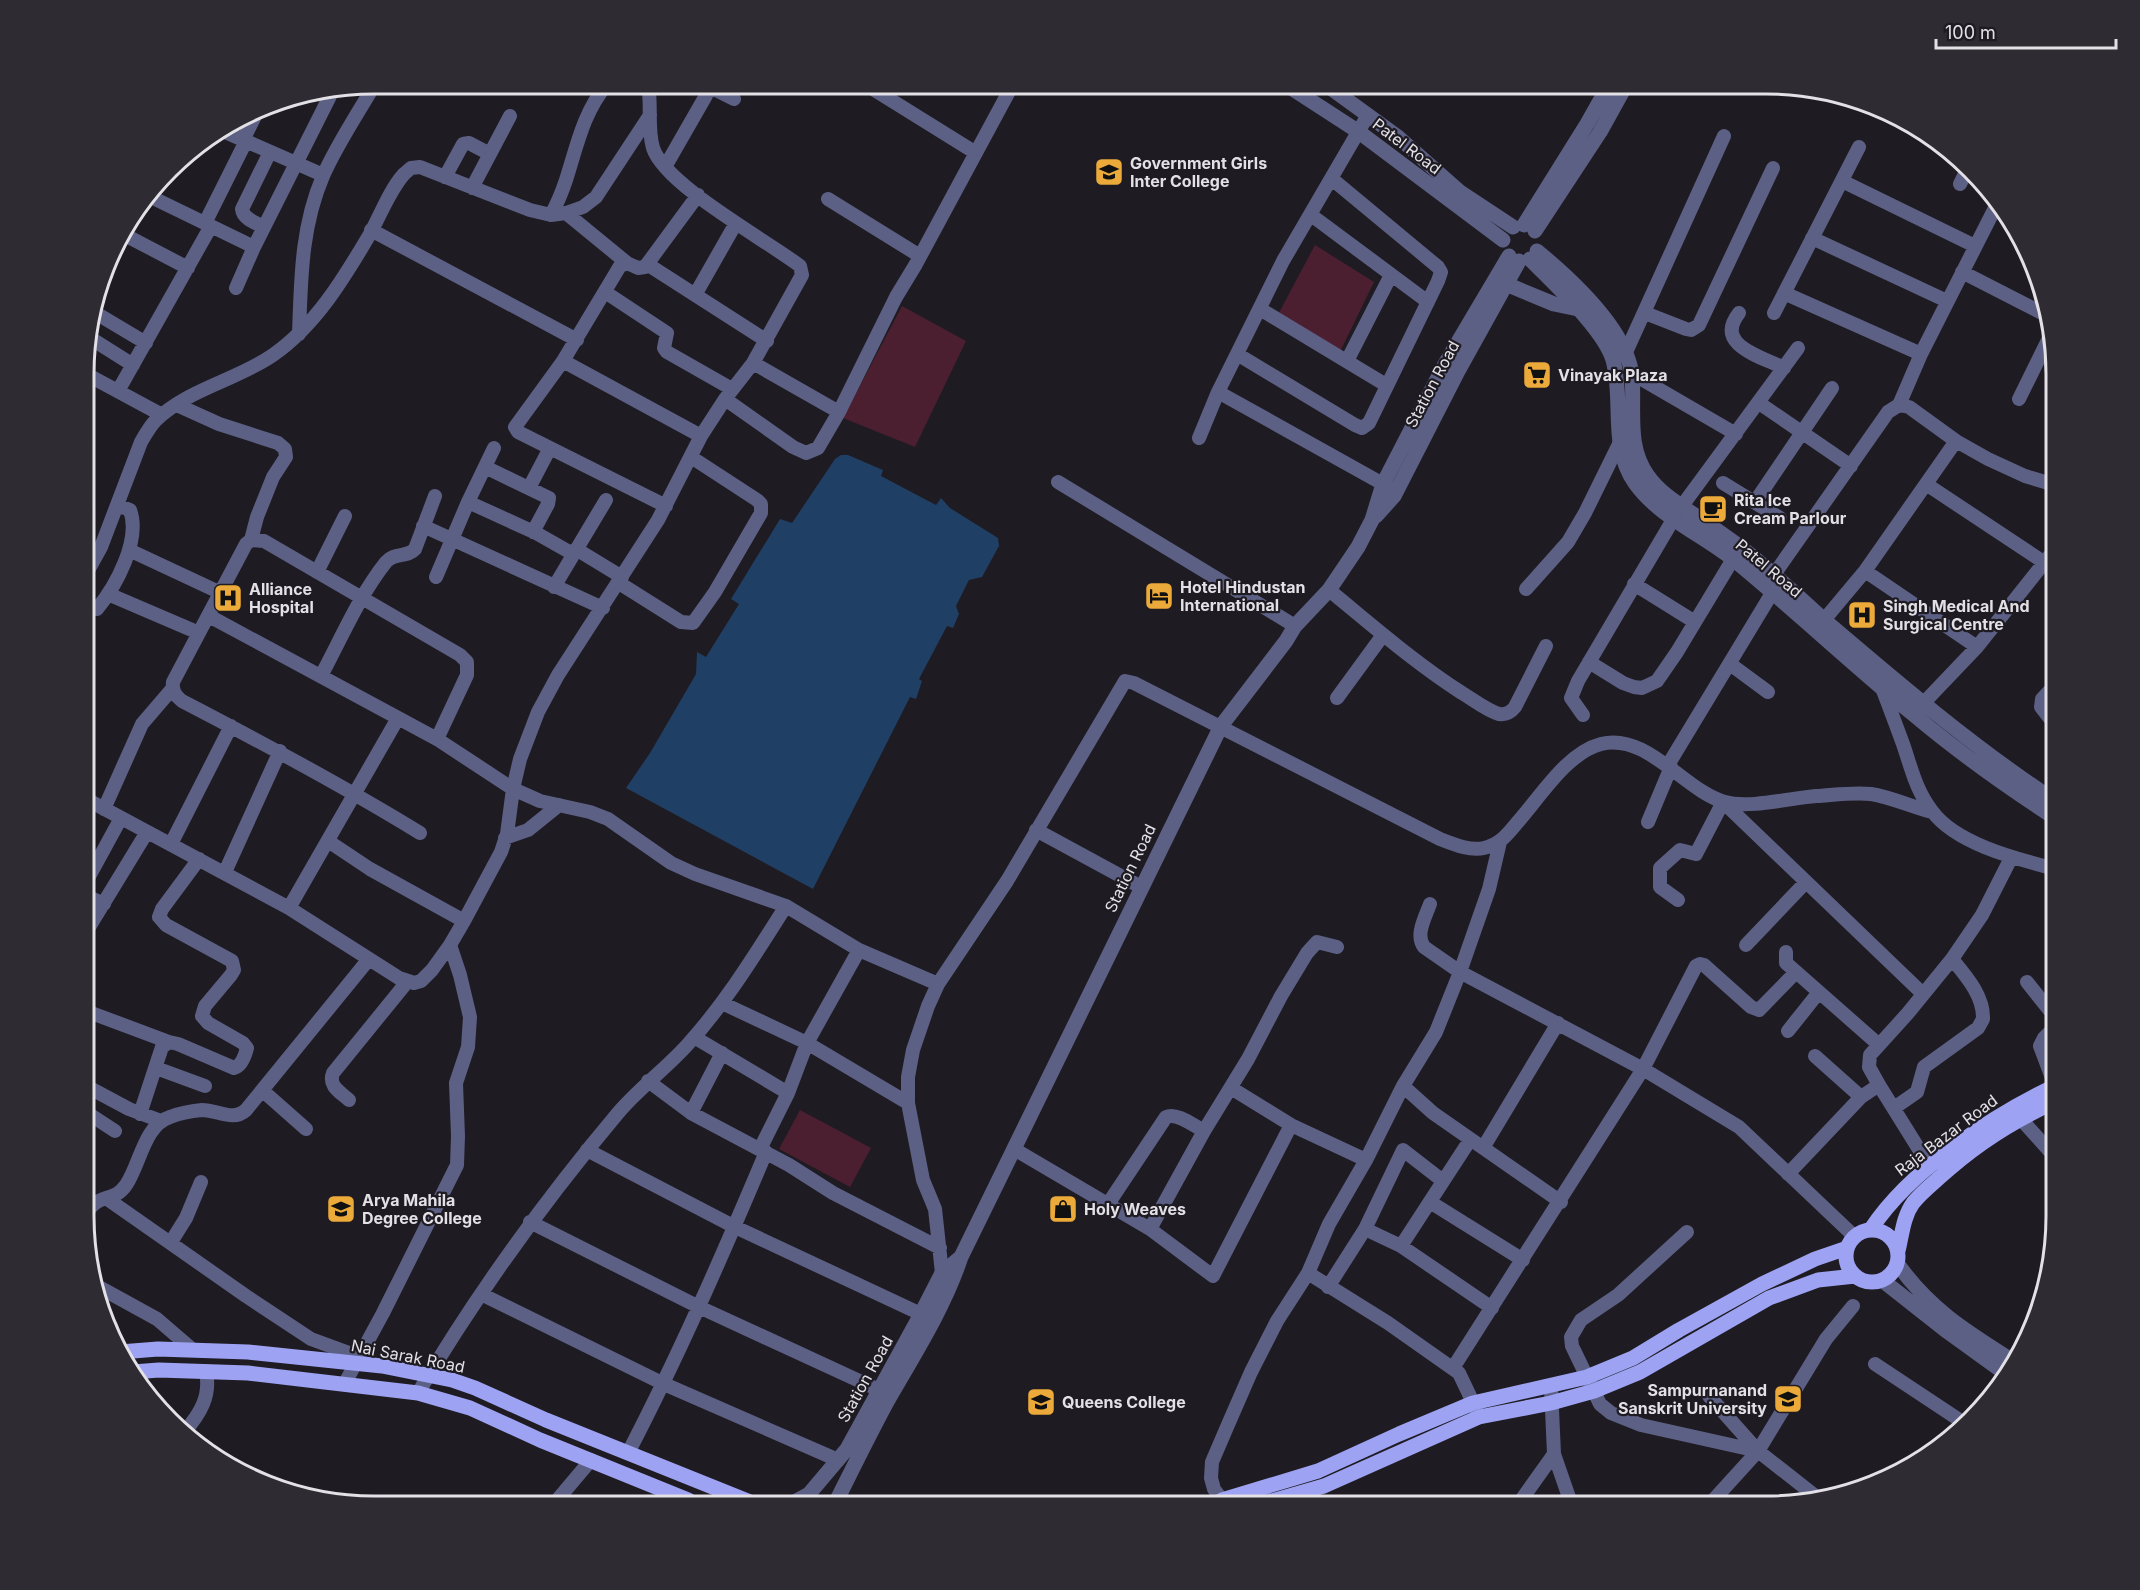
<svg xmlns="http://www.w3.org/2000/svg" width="2140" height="1590" font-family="Inter,sans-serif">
<rect width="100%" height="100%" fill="#1e1b22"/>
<path fill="#4c1f30" d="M1315 245 1374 282 1336 360 1273 324Z
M902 306 966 341 915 447 843 418Z
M800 1110 871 1148 850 1187 779 1149Z"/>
<path fill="#203f64" d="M841 455H848L883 470 881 476 936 505 941 498 950 508 998 538 999 546 982 577 969 580 956 606 959 614 953 628 947 626 919 679 922 681 916 699 910 697 813 889 626 788 650 753 696 674 697 652 706 657 739 604 731 599 780 519 792 523 835 459Z"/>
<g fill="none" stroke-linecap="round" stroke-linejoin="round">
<path stroke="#5c6085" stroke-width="14" d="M865 84 976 153
M223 131 323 175
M243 140 258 110
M665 167 708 92 714 89 734 99
M445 177 463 144 469 143 490 154
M1842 181 1975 246
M1960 184 1966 172
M472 188 510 116
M151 197 254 247
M828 199 920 256
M566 213 627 263
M551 215C557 204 562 192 566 180 577 146 583 113 607 84
M1311 215 1428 302
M205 223 246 141
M264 227C256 223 243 219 242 209L270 152
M371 230 577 340
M123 234 188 268
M1812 238 1947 301
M647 264 767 341
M1962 272 2044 314
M236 288 254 247 332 92
M605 292 667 333 664 348 667 352 732 389
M1784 293 1921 354
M695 295 736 223
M1260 309 1386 385
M94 312 146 343
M1645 313 1686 329 1691 330 1699 325 1773 168
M1739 313C1714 345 1760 356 1784 368
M1774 313 1859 147
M299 334C301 280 301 227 323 176 336 146 358 113 375 84
M87 336 133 365
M1626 352 1724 136
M1237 354 1355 425 1362 428 1369 423 1438 281 1441 272 1438 267 1332 179
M563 361 701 436
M1347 361 1391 275
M753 363 839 412
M1631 373 1736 434
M86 374 162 415
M118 391 211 226
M1218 392 1392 489
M725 399 793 447 806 453 818 448 839 412 896 297 916 264 1013 84
M2019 399 2050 336
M1759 403 1851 466
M177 405 219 424 278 443 285 449 286 457 273 477 257 517 251 540
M1899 405 1921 354 1995 208
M1199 438 1218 392 1283 261 1368 115
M485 467 549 498 548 504 533 532
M1058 482 1295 626
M1723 483 1780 518
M1926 484 2045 563
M529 488 550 448
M468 502 536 533 573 554
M1755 502 1832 388
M666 506 518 432 515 427 563 361 620 266 627 263 638 268 645 267 698 195
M1682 506 1798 348
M423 526 603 608
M576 549 622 577
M129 550 221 593
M1865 571 1977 647
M317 572 345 516
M86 574 101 547 141 442C145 435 150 426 156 420 188 389 237 380 273 355 316 325 344 278 370 234 381 214 389 191 404 174L411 168 420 167 530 210 551 215 566 213 583 207 596 197 650 115
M436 577 468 502 494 448
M619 583 681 622 693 623 715 592 761 513V504L757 500 691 457
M1768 583 1888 412 1899 405 1909 407 1956 441 1988 459 2025 476 2055 485
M1634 584 1695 622
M554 587 606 500
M1526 589 1568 542 1585 513 1619 444
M1329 590C1373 626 1415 663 1462 693 1474 700 1486 710 1499 714 1506 715 1511 712 1515 707L1546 646
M108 594 199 633
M97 609C116 586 141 540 130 510L117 505
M209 616 437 739 513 789 540 801 590 812 608 819 671 863 695 874 786 906 859 950 938 984
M1824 620 1865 571 1956 441
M1589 662 1623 683 1634 687 1642 688 1657 681 1677 652 1733 559
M1730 664 1768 692
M321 676C341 639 359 596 386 562 394 552 407 558 415 549L435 496
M2055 685 2042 699 2041 707 2055 725
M1882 688C1889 706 1896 725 1903 744 1911 767 1916 791 1932 811 1956 844 2017 859 2055 869
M1337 698 1383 635
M1916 711 1977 647 2055 549
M1583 715 1571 698 1578 681 1674 518
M1668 765 1772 593
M86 799 289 908 399 978 414 983 421 981 432 970 450 945 464 921 501 852 507 834 513 789 520 759 538 712 558 675 658 520 701 436 725 399 753 363 802 275 800 266C766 240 665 185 653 148 647 128 652 105 648 84
M104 809 142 724 172 689
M1648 822 1671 767
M1036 830 1141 887
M420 833C342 785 263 743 182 701 175 695 172 691 173 682L246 544 251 540 264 541 460 655 467 662V675L437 739
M505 838 528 830 559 805
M328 841 370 869 464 921
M171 844 231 726
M225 872 280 751
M86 882 121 818
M86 896 104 904
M1678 900 1660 887V868L1680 850 1696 854 1723 802 1923 994
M1430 904C1425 918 1415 935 1424 947L1460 972 1643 1069 1739 1127 1854 1236
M289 908 398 718
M86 932 147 832
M1746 945 1806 882
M1786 952V963L1878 1044
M2027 982 2055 1017
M722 1003 807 1043 908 1103
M86 1011 169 1042
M1788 1031 1819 992
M694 1037 788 1093
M1815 1056 1861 1097
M156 1068 205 1086
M648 1081 691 1113 789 1165 833 1193 940 1248
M1879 1085 1930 1167
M86 1086 129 1109 161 1121
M1403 1086 1433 1113 1561 1202
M2055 1086 2040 1046 2044 1038 2055 1027
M1231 1088 1291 1125 1366 1160
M263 1091 306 1129
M349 1100C340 1092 328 1086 333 1073L407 982
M1894 1108 1917 1092 1924 1067 1978 1028 1983 1019C1984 996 1966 976 1952 959
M86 1112 115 1131
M691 1113 722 1053
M140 1114 162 1047 169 1042 178 1044 234 1068C241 1066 245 1056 247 1048L243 1043 208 1023 202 1016 205 1006 231 975 234 970 232 961 166 925 159 917 162 909 199 859
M2020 1118 2055 1157
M1291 1125 1213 1276 1150 1229 1204 1131 1248 1059 1281 996 1307 953 1317 942 1337 947
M1483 1148 1558 1023
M760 1149 788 1093 807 1043 859 950
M1014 1149 1150 1229
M587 1150 735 1227 921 1314
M1788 1174 1861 1097 1879 1085 1869 1067 1870 1055 1908 1013 1952 959 1982 915 2011 858
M106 1198 246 1296 311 1339 360 1357
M1430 1202 1523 1260
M1108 1204 1166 1117C1177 1112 1194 1126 1204 1131
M86 1214C98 1192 114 1203 126 1185 140 1165 144 1125 170 1117 180 1113 192 1111 202 1110 218 1110 233 1122 246 1110L369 959
M530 1222 699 1307 879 1390
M1365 1229 1401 1246 1492 1308
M1687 1232 1618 1295 1581 1320 1571 1337 1572 1346 1600 1404 1611 1413 1641 1425 1758 1451
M171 1242 186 1218 201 1182
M1401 1246 1470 1140
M1308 1273 1388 1323 1459 1373 1478 1413
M949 1278 942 1273 935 1209 923 1180 908 1103V1077L913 1050 928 1006 938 984 1007 881 1125 681 1134 683 1440 839C1453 844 1469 851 1484 848 1499 845 1507 835 1516 824 1539 799 1566 753 1601 744 1647 732 1686 792 1725 802 1748 809 1791 798 1816 796 1833 795 1854 792 1871 794 1891 797 1912 807 1932 812
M97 1286 157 1319 193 1350
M1328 1287 1365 1229 1403 1150 1443 1181
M481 1294 664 1384 838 1460
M111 1326 113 1332
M1875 1364 1961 1421
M1453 1368 1643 1069 1696 966 1700 964 1704 965 1751 1007 1759 1010 1796 972
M345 1383 383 1313 457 1165 458 1136 456 1083 468 1047 470 1017 460 975 450 945
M1551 1387 1554 1454 1572 1506
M418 1393C477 1294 544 1201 618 1113 640 1087 667 1068 689 1043 727 1001 756 953 786 906
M1709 1396 1758 1451 1814 1495
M185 1431C200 1414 211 1396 206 1372
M628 1453C679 1355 723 1254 766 1152
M1310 1491 1312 1506
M1222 1500 1214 1489 1211 1478 1212 1462 1227 1427 1251 1372 1277 1321 1308 1273 1329 1224 1366 1160 1403 1086 1436 1032 1460 972 1489 889 1500 842
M553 1505 591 1460
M1517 1506 1554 1454
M1708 1506 1758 1451 1826 1339 1853 1306"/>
<path stroke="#5c6085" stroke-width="15" d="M1285 84 1359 132 1503 240
M1325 84 1398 137 1460 192 1513 227
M1524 225 1587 124 1609 85
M1535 231 1600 132 1626 85
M1537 251C1571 279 1626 329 1632 375 1635 409 1626 447 1648 476 1659 492 1677 503 1693 514 1715 529 1738 544 1759 562 1781 580 1802 600 1823 619 1898 683 1973 747 2055 801
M1530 259C1552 282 1604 329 1613 360 1624 401 1609 446 1635 483 1658 516 1703 535 1734 560 1795 610 1852 664 1913 714 1958 752 2006 786 2055 818
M1506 284 1554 304 1578 309
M1376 516 1394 496 1458 371 1519 261
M1897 1263C1929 1309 1967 1332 2013 1361
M1882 1280 1948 1332 2006 1374
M787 1506 809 1494 847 1449 921 1314 942 1273 961 1257
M834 1506C852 1470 869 1435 888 1400 915 1353 944 1308 961 1257L1221 726 1286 641 1295 626 1329 590 1358 547 1372 520 1383 484 1445 364 1509 256"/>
<path stroke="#9da3f2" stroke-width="15" d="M1871 1229C1910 1170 1992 1116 2055 1086
M1846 1256a26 26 0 1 1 52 0a26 26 0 1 1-52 0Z
M1898 1251C1902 1235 1903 1217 1913 1203 1921 1193 1931 1185 1940 1177 1975 1145 2012 1121 2055 1102
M120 1352 158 1349 248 1352 382 1366 452 1380 475 1388 546 1420 760 1506
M133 1372 159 1370 248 1373 418 1393 470 1408 540 1440 688 1500 698 1506
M1211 1506 1222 1500 1318 1471 1399 1434 1473 1403 1587 1377 1633 1358 1679 1330 1762 1284 1815 1259 1847 1248
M1254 1506 1324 1486 1479 1417 1551 1403 1594 1391 1640 1372 1769 1298 1818 1280 1855 1276"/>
</g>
<defs>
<g id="university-square" transform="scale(1.5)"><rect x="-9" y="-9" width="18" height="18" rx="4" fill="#ebaa39" stroke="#1e1b22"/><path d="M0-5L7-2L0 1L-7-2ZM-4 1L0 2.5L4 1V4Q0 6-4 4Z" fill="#111"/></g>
<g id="supermarket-square" transform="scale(1.5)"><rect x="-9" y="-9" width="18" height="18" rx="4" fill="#ebaa39" stroke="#1e1b22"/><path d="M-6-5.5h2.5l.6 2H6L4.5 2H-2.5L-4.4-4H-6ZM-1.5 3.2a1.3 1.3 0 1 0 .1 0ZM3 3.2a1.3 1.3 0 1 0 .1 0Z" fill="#111"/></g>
<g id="cafe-square" transform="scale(1.5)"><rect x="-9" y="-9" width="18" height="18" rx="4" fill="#ebaa39" stroke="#1e1b22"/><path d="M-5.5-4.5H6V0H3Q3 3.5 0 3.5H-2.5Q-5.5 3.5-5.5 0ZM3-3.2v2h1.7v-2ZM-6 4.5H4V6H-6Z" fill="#111"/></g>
<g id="hotel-square" transform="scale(1.5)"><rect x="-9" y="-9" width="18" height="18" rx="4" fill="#ebaa39" stroke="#1e1b22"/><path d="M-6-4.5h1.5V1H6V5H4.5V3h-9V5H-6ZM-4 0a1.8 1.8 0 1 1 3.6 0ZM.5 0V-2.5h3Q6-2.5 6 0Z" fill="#111"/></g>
<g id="hospital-square" transform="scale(1.5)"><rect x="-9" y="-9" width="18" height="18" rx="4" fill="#ebaa39" stroke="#1e1b22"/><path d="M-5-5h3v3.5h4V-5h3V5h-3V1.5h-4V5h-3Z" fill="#111"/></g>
<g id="shop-square" transform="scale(1.5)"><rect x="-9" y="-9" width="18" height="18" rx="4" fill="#ebaa39" stroke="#1e1b22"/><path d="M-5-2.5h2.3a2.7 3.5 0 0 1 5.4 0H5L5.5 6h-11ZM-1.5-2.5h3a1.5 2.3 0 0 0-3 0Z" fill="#111"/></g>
<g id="school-square" transform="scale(1.5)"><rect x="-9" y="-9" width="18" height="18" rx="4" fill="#ebaa39" stroke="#1e1b22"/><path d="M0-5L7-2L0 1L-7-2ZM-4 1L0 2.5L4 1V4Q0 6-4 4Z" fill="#111"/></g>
</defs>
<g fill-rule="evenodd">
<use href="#university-square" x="1109" y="172"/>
<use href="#supermarket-square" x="1537" y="375"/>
<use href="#cafe-square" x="1713" y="509"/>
<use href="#hotel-square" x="1159" y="596"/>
<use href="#hospital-square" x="228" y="598"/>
<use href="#hospital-square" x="1862" y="615"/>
<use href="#university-square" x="341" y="1209"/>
<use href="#shop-square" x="1063" y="1209"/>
<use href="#university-square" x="1788" y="1399"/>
<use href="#school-square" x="1041" y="1402"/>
</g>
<g text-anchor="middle" stroke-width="4.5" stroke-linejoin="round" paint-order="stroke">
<g font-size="16" fill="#e3e1e6" stroke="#1e1b22">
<text transform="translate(1407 146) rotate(37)" y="6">Patel Road</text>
<text transform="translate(1432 384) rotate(-62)" y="6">Station Road</text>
<text transform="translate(1769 568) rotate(40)" y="6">Patel Road</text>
<text transform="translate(1130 868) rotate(-64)" y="6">Station Road</text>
<text transform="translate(1946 1135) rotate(-37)" y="6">Raja Bazar Road</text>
<text transform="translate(408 1356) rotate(11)" y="6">Nai Sarak Road</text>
<text transform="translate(865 1379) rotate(-61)" y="6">Station Road</text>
</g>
<g font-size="16" font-weight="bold" fill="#e3e1e6" stroke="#1e1b22" text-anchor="start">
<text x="1130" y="169">Government Girls<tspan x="1130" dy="18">Inter College</tspan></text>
<text x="1558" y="381">Vinayak Plaza</text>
<text x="1734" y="506">Rita Ice<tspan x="1734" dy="18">Cream Parlour</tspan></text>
<text x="1180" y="593">Hotel Hindustan<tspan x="1180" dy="18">International</tspan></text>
<text x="249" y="595">Alliance<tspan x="249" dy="18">Hospital</tspan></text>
<text x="1883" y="612">Singh Medical And<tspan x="1883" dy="18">Surgical Centre</tspan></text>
<text x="362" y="1206">Arya Mahila<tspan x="362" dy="18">Degree College</tspan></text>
<text x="1084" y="1215">Holy Weaves</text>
<text x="1767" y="1396" text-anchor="end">Sampurnanand<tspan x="1767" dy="18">Sanskrit University</tspan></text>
<text x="1062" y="1408">Queens College</text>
</g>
</g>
<path d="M0 0H2140V1590H0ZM374 94H1766A280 280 0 0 1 2046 374V1216A280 280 0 0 1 1766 1496H374A280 280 0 0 1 94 1216V374A280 280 0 0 1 374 94Z" fill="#2e2b32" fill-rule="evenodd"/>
<path fill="none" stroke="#e3e1e6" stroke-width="3" d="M374 94H1766A280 280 0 0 1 2046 374V1216A280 280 0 0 1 1766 1496H374A280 280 0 0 1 94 1216V374A280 280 0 0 1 374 94Z"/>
<path d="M1936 39v9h180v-9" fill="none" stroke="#e3e1e6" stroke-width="3"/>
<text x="1945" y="39" font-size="18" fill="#e3e1e6" stroke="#1e1b22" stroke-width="4.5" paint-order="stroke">100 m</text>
</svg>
